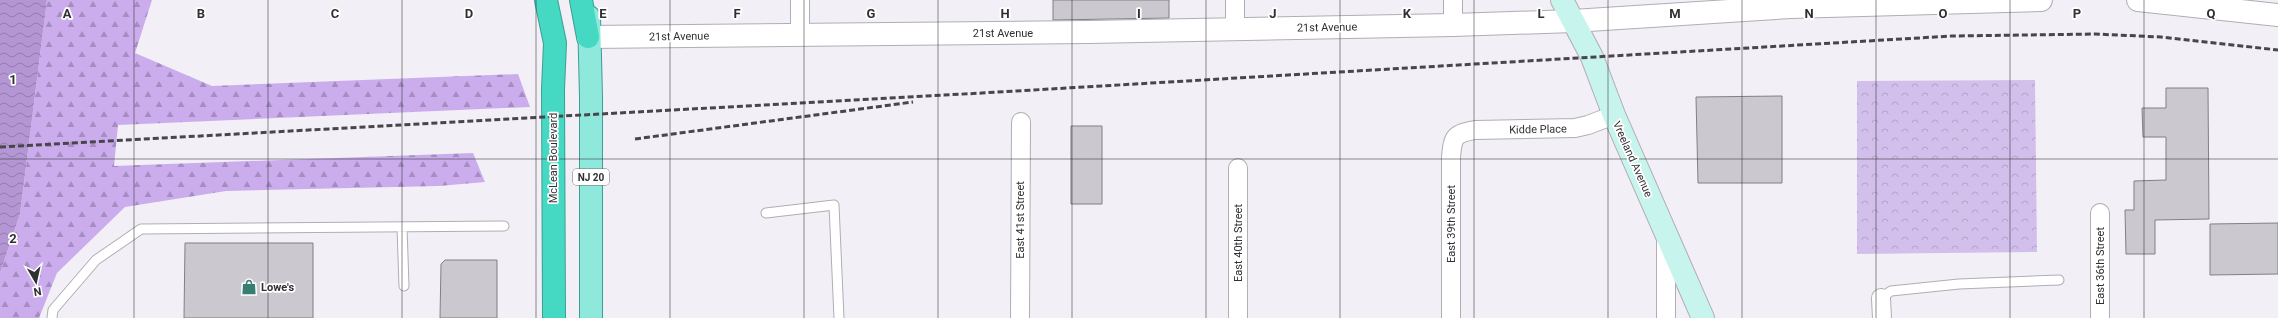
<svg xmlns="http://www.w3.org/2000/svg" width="2278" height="318" font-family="Roboto,sans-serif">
<defs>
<pattern id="forest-firs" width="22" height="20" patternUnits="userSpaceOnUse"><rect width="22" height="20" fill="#cbadee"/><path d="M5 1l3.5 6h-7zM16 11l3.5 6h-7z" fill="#a58dc1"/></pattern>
<pattern id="park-crowns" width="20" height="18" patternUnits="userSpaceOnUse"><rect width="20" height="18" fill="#d3bfeb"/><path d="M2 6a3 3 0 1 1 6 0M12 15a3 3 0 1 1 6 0" fill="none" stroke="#b5a4ca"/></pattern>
<pattern id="water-waves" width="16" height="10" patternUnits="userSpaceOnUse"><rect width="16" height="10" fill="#b496d5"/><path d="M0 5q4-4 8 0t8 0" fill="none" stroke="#937bad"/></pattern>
</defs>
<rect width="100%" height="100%" fill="#f3eff7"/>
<path fill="url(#forest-firs)" d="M47 0H152L135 53 212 86 518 74 530 107 118 125 114 166 473 153 485 182 439 186 226 191 125 207 57 273 39 318H0V273L20 214Z"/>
<path fill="url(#park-crowns)" d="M2035 80 2037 252 1857 254V81Z"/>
<path fill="url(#water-waves)" d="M0 0H47L20 214 0 273Z"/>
<path fill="#ccc8d0" stroke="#827f86" d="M1053 0H1169V18L1053 20Z
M2166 88H2208L2209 219 2155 220V254H2126L2125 210H2134V181L2166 180V137H2143L2142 108H2166Z
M1782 96V183H1698L1696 97Z
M1071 126H1102V204H1071Z
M2278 223V274L2210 275V224Z
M185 243H313V318H184Z
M445 260H497V318H440L441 264Z"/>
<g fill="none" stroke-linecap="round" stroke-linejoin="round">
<g stroke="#b0adb4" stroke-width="11">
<path id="service" d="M766 213 834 205 839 318
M402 227 404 286
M1881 298 1891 291 1959 284 2059 280
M52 318 53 310 96 260 141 229 504 226"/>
</g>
<g stroke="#b0adb4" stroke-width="20">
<path id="minor" d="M1453 25V0
M1235 29V0
M800 34V0
M1238 168V318
M1666 237V318
M1881 298 1882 318
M1020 318 1021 122
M1451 318V157C1453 136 1454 134 1475 130L1575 128 1588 125 1614 115
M2100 318V213"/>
</g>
<g stroke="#b0adb4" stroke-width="24">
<path id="tertiary" d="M2138 0 2278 15
M588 37 1088 32 1453 25 1573 21 1791 7 2041 0"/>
</g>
<g stroke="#b0adb4" stroke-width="24">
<path id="secondary" d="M1562 0 1592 57 1614 115 1703 318"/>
</g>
<g stroke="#3e9e91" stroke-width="24">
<path id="primary" d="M589 17 591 97V318"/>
</g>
<g stroke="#3e9e91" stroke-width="24">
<path id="motorway" d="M546 0 555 43 553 89 554 318
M581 0 588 37"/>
</g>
<use href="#service" stroke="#fff" stroke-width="9"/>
<use href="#minor" stroke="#fff" stroke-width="18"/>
<use href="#tertiary" stroke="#fff" stroke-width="22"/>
<use href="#secondary" stroke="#c7f4ed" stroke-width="22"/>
<use href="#primary" stroke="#8fe8dc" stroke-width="22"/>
<use href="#motorway" stroke="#45d9c4" stroke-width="22"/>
<path stroke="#48464a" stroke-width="3" stroke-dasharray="6 3" stroke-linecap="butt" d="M635 139 913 102
M0 147 982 93 1952 36 2095 34 2161 37 2278 50"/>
</g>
<path fill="none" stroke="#302f32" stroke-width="1" stroke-opacity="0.55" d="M134 0V318M268 0V318M402 0V318M536 0V318M670 0V318M804 0V318M938 0V318M1072 0V318M1206 0V318M1340 0V318M1474 0V318M1608 0V318M1742 0V318M1876 0V318M2010 0V318M2144 0V318M0 159H2278"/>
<defs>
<g id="shop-bare" transform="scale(1.2)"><path d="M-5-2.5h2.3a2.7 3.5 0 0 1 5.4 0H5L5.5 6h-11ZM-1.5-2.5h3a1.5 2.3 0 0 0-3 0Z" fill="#387d72" stroke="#fff" stroke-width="2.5" paint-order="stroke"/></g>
</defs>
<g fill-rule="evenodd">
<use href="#shop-bare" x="249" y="287"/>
</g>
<g text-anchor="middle" stroke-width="3.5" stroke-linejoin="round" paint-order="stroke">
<rect fill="#fff" stroke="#6e6d70" stroke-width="1" x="573" y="169" width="36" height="16" rx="3"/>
<g font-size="10" font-weight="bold" fill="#302f32">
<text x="591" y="181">NJ 20</text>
</g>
<g font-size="11" fill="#302f32" stroke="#fff">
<text transform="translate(1327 27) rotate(-1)" y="4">21st Avenue</text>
<text x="1003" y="37">21st Avenue</text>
<text transform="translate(679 36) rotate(-1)" y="4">21st Avenue</text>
<text transform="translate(1538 129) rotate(-1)" y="4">Kidde Place</text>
<text transform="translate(553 158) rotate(-90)" y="4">McLean Boulevard</text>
<text transform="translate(1633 159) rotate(66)" y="4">Vreeland Avenue</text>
<text transform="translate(1020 220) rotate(-90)" y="4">East 41st Street</text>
<text transform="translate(1451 224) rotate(-90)" y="4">East 39th Street</text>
<text transform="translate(1238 243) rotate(-90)" y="4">East 40th Street</text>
<text transform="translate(2100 266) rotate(-90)" y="4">East 36th Street</text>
</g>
<g font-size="11" font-weight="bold" fill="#302f32" stroke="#fff" text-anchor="start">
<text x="261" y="291">Lowe's</text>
</g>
</g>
<g font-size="13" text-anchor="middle" font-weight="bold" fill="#302f32" stroke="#fff" stroke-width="3.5" stroke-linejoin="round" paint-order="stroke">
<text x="67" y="18">A</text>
<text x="201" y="18">B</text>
<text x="335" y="18">C</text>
<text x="469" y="18">D</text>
<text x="603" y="18">E</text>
<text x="737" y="18">F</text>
<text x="871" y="18">G</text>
<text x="1005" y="18">H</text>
<text x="1139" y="18">I</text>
<text x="1273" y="18">J</text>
<text x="1407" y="18">K</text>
<text x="1541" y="18">L</text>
<text x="1675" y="18">M</text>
<text x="1809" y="18">N</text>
<text x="1943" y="18">O</text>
<text x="2077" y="18">P</text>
<text x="2211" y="18">Q</text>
<text x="13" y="84">1</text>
<text x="13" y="243">2</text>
</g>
<g transform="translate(36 282) rotate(171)" stroke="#ffffff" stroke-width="3" paint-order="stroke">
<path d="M0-3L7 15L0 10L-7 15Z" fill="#302f32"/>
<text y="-6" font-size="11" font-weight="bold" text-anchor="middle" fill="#302f32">N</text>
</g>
</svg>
